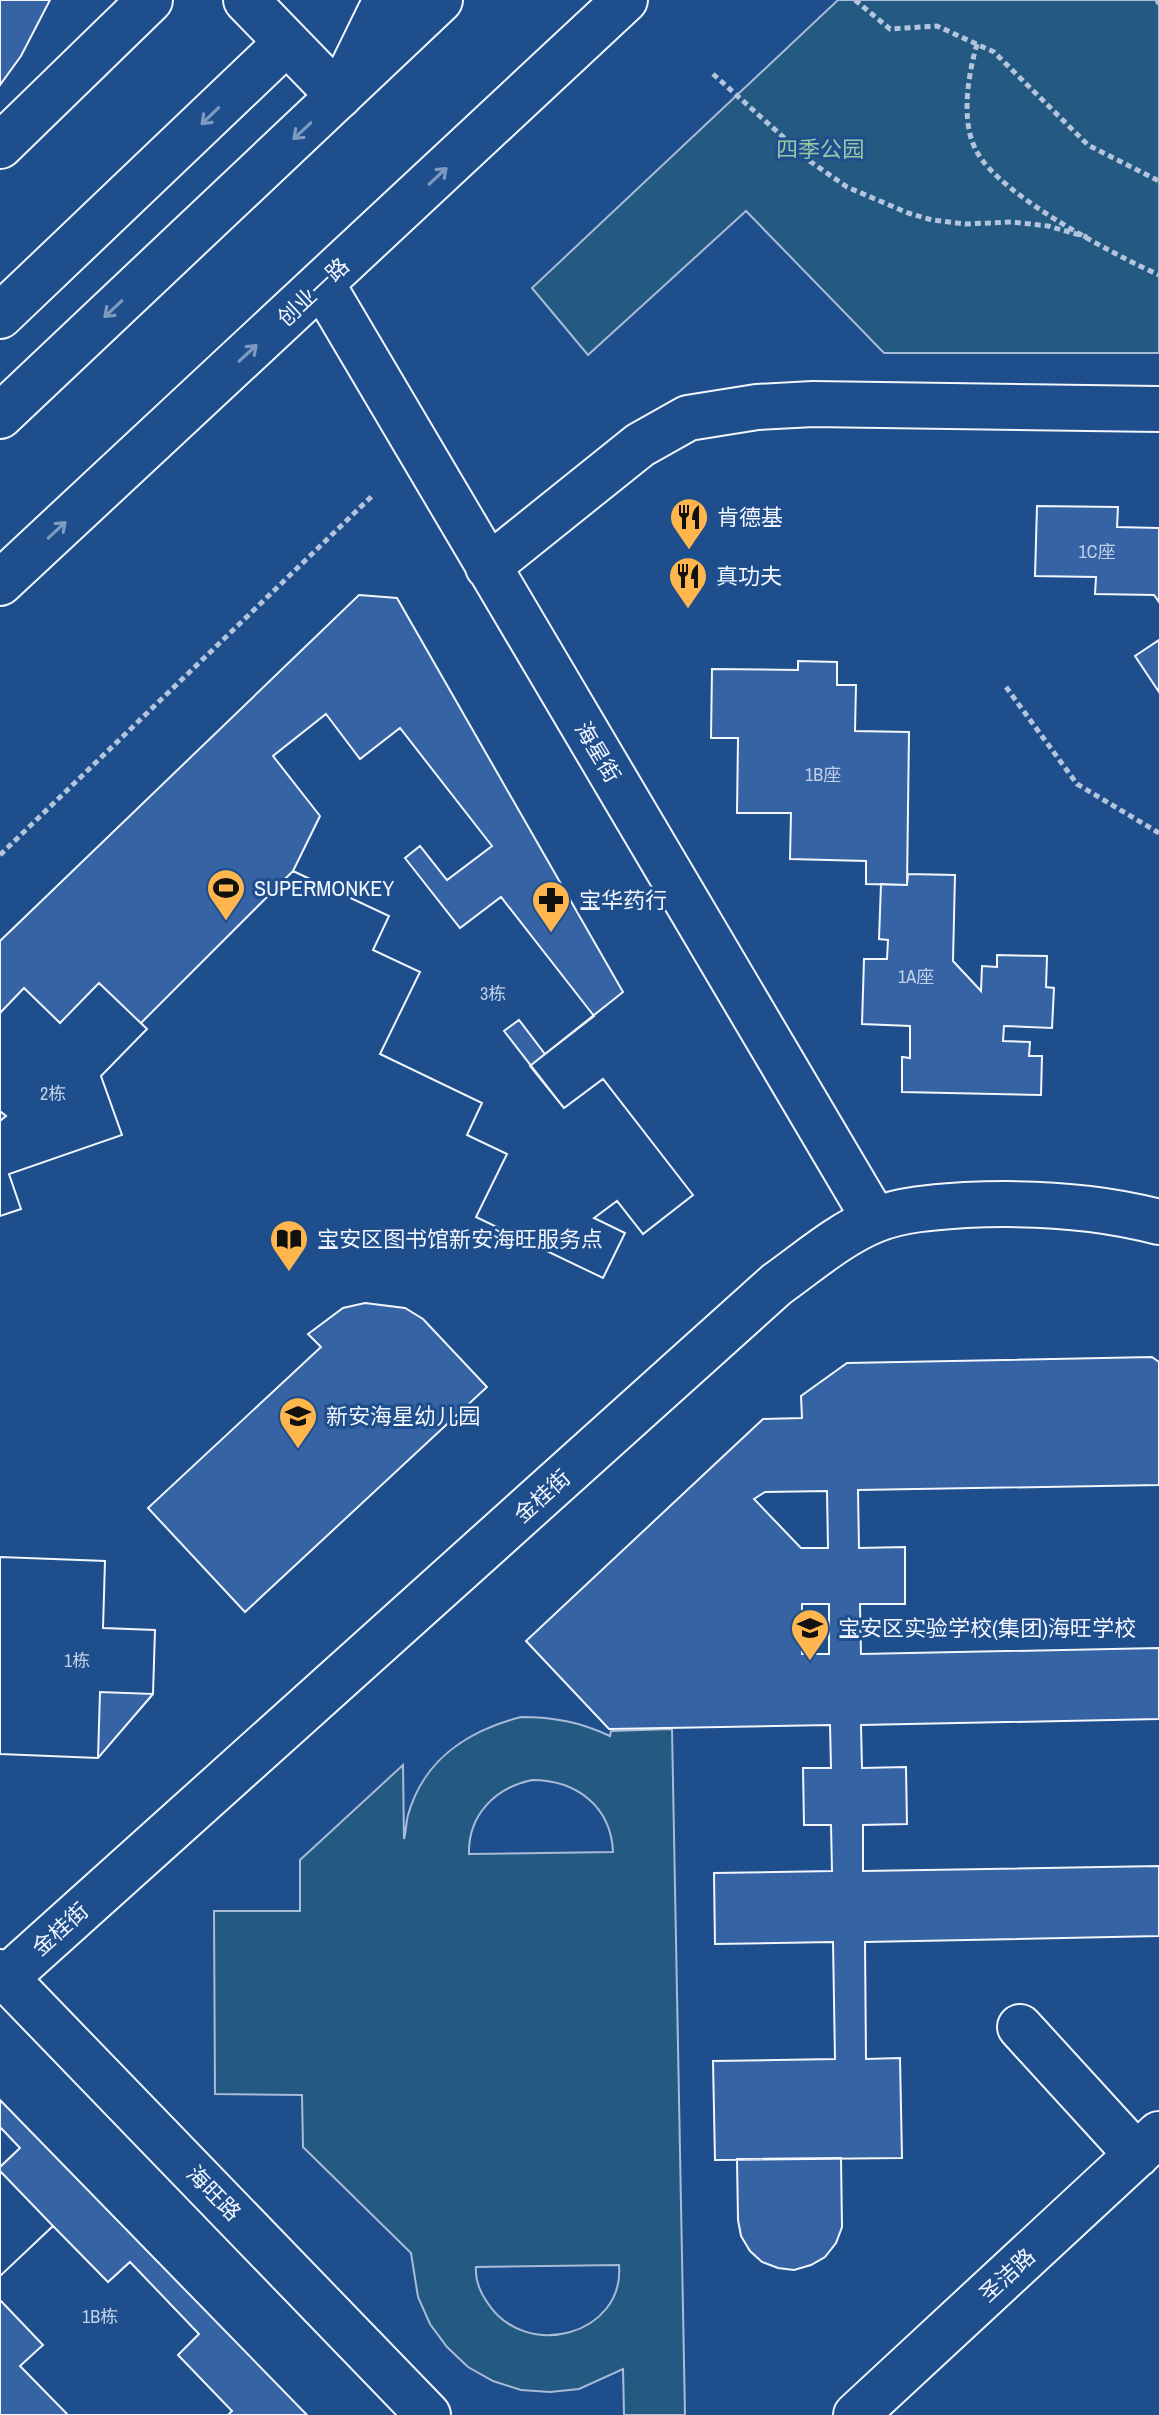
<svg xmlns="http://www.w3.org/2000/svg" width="1159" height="2415" font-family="'Archivo Narrow','Noto Sans SC',sans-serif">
<rect width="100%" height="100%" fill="#1f4e8c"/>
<path fill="#245a82" stroke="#a8bbd7" stroke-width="2" fill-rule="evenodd" d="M838 0H1159V353H884L746 211 588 355 532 288Z
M521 1717C554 1717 580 1722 610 1736L611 1731 672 1729 685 2415H624L623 2369 579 2389 550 2392 521 2390 493 2381 468 2367 447 2347 430 2324 418 2297 411 2253 303 2147 302 2095 215 2094 214 1911H300V1860L403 1765 404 1839C406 1832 406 1823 408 1815 424 1759 467 1731 521 1717ZM532 1780C576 1780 611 1806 613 1852L469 1854C468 1815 495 1788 532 1780ZM619 2265C625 2335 525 2362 487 2302 480 2292 475 2279 476 2267Z"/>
<path fill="#3563a3" stroke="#f2f6ff" stroke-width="2" fill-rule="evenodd" d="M0 0H50L21 56 0 85Z
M1037 506 1118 507 1117 527 1159 528V602L1154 595 1095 594 1096 577 1035 576Z
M359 595 397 598 623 992 530 1066 564 1108 603 1079 693 1195 643 1234 617 1201 594 1218 625 1233 603 1278 476 1217 507 1154 467 1135 482 1103 380 1054 420 972 373 950 389 916 293 871 141 1023 147 1029 101 1076 122 1135 9 1174 21 1209 0 1216V941Z
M1159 640V692L1135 656Z
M798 661 837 662V685H856L855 731 909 732 907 885 866 884V861L790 859 791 813H737L738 738H711L712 669 798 670Z
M326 714 360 759 400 728 492 846 447 880 420 846 405 858 460 928 501 897 594 1016 545 1054 519 1020 504 1031 564 1108 603 1079 693 1195 643 1234 617 1201 594 1218 625 1233 603 1278 476 1217 507 1154 467 1135 482 1103 380 1054 420 972 373 950 389 916 293 871 320 816 273 756Z
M908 874 955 875 953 961 981 991 982 966 997 967V955L1047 956 1046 987 1054 988 1052 1028 1004 1026 1003 1041 1030 1042 1029 1056H1042L1041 1095 902 1092V1057L910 1058V1026L862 1024 864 959H887L888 940 879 939 881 884 907 885Z
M99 983 147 1029 101 1076 122 1135 9 1174 21 1209 0 1216V1121L6 1116 0 1111V1013L24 988 60 1023Z
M365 1303 405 1308 423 1319 487 1387 245 1612 148 1508 321 1347 308 1334 343 1308Z
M1152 1357 1159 1362V1485L858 1490 859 1548 905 1547V1604H860L861 1654 1159 1648V1719L861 1725 862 1768 906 1767 907 1824 863 1825V1871L1159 1866V1936L865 1942 866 2059 900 2058 902 2158 715 2160 713 2061 835 2059 833 1942 715 1944 714 1873 832 1871 831 1825H804L803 1768H831L830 1725 609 1729 526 1641 763 1419 802 1418 801 1396 847 1363ZM827 1491 828 1548H801L754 1499 765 1492ZM802 1604H829V1654H802Z
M0 1557 105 1561 103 1628 155 1630 153 1694 100 1692 98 1758 0 1754Z
M0 1557 105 1561 103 1628 155 1630 153 1694 98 1758 0 1754Z
M0 2100 307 2415H0Z
M0 2127 20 2148 0 2167Z
M841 2158 842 2227 836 2243 825 2257 811 2265 794 2270 778 2268 762 2262 750 2251 741 2236 738 2220 737 2159Z
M0 2171 53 2226 0 2276Z
M53 2226 108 2282 130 2262 199 2334 178 2355 232 2411 228 2415H68L20 2366 43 2345 0 2300V2276Z"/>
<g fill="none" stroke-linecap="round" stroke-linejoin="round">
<g stroke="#f2f6ff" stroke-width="48">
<path id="minor" d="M246 0 339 96 386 0
M0 146 150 0
M322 284 875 1220
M0 316 286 43
M488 567 640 445 688 418 757 407 813 404 1159 409
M0 1972 428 2415
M6 1978 777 1284C808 1262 840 1234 875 1220 902 1209 936 1207 965 1205 1031 1202 1095 1205 1159 1222
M1020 2027 1137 2155
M856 2415 1159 2134"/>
</g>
<g stroke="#f2f6ff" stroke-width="48">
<path id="major" d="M0 416 440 0
M0 583 625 0"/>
</g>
<path stroke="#b3c4dc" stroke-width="5" stroke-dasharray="6 4" stroke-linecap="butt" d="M855 0 890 29 937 26 994 52 1088 145 1159 181
M1157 0 1159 4
M977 44C968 75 960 123 977 152 1001 196 1113 254 1159 275
M713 74 811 162 847 187 908 213 932 220 965 224 1012 222 1048 226 1087 237
M1006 687 1077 784 1159 833
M0 855 372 496"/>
<use href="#minor" stroke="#1f4e8c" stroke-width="44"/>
<use href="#major" stroke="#1f4e8c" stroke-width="44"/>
</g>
<defs><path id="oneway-shaft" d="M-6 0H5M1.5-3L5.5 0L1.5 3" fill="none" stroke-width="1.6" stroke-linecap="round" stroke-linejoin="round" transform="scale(2)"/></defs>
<g stroke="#7e9ac0">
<use href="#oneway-shaft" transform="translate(210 116) rotate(136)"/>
<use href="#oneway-shaft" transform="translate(302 131) rotate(137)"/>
<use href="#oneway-shaft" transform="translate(438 176) rotate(-43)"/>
<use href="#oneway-shaft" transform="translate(113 309) rotate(137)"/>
<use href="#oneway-shaft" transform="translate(248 353) rotate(-43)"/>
<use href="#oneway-shaft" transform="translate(57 530) rotate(-43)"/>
</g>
<defs>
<g id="restaurant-pin" transform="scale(2)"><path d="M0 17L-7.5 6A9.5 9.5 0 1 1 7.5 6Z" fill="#ffb74d" stroke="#1f4e8c"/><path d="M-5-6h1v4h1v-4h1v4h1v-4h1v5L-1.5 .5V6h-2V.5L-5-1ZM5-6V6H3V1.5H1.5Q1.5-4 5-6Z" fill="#111"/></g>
<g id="stadium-pin" transform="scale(2)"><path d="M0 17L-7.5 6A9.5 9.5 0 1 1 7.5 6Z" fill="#ffb74d" stroke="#1f4e8c"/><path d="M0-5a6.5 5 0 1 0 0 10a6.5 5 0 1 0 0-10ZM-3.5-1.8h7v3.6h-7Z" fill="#111"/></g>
<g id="pharmacy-pin" transform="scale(2)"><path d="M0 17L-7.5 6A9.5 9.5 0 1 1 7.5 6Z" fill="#ffb74d" stroke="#1f4e8c"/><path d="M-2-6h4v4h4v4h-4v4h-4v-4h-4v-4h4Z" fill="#111"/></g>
<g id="library-pin" transform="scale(2)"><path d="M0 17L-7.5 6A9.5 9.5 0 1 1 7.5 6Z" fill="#ffb74d" stroke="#1f4e8c"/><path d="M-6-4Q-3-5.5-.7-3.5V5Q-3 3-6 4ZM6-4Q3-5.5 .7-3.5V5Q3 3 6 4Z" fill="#111"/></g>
<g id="school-pin" transform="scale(2)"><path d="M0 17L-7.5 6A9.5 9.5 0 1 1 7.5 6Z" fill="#ffb74d" stroke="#1f4e8c"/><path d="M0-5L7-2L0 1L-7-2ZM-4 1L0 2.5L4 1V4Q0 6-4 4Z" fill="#111"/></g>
</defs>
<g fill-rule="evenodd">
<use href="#restaurant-pin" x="689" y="517"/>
<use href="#restaurant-pin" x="688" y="576"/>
<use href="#stadium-pin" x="226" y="888"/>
<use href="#pharmacy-pin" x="551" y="900"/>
<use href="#library-pin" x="289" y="1239"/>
<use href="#school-pin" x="298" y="1416"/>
<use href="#school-pin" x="810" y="1628"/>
</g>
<g text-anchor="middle" stroke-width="6" stroke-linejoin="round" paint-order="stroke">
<g font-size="18" fill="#c3d1e8">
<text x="1097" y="558">1C座</text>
<text x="823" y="781">1B座</text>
<text x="916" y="983">1A座</text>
<text x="493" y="1000">3栋</text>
<text x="53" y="1100">2栋</text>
<text x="77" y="1667">1栋</text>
<text x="100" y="2323">1B栋</text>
</g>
<g font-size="22" fill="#97c8a6" stroke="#1f4e8c">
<text x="820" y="157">四季公园</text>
</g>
<g font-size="22" fill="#f2f6ff" stroke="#1f4e8c">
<text transform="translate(313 292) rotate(-43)" y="8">创业一路</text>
<text transform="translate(598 752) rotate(59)" y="8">海星街</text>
<text transform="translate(542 1496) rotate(-42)" y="8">金桂街</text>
<text transform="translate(60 1929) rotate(-42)" y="8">金桂街</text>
<text transform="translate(214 2193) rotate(46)" y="8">海旺路</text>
<text transform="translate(1007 2275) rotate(-43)" y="8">圣洁路</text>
</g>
<g font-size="22" fill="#f2f6ff" stroke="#1f4e8c" text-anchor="start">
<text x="717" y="525">肯德基</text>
<text x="716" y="584">真功夫</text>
<text x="254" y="896">SUPERMONKEY</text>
<text x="579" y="908">宝华药行</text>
<text x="317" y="1247">宝安区图书馆新安海旺服务点</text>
<text x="326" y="1424">新安海星幼儿园</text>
<text x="838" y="1636">宝安区实验学校(集团)海旺学校</text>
</g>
</g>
</svg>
